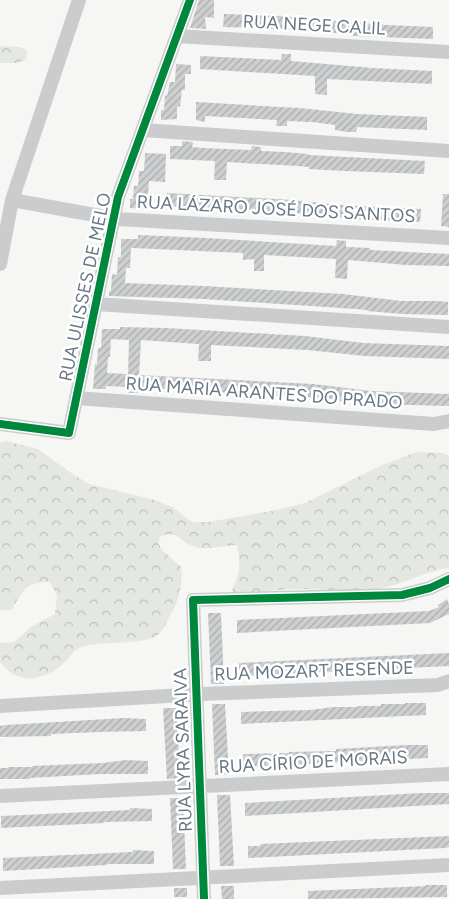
<svg xmlns="http://www.w3.org/2000/svg" width="449" height="899" font-family="Figtree,sans-serif">
<defs>
<pattern id="forest-crowns" width="20" height="18" patternUnits="userSpaceOnUse" patternTransform="scale(1.25)"><rect width="20" height="18" fill="#e5e8e2"/><path d="M2 6a3 3 0 1 1 6 0M12 15a3 3 0 1 1 6 0" fill="none" stroke="#bdc1bd"/></pattern>
<pattern id="building-hatch" width="6" height="6" patternUnits="userSpaceOnUse" patternTransform="scale(1.25)"><rect width="6" height="6" fill="#cdcfd0"/><path d="M-1 1l2-2M0 6l6-6M5 7l2-2" fill="none" stroke="#aaadae"/></pattern>
</defs>
<rect width="100%" height="100%" fill="#f6f6f5"/>
<path fill="url(#forest-crowns)" d="M0 46 19 47 27 50 26 59 18 63H0Z
M6 441 38 449 68 471 89 484 155 500 174 508 186 518 193 522H209L277 510 305 503 382 465 416 452 442 453 449 456V568C423 571 402 586 376 589 350 592 326 589 300 589 278 589 253 593 231 595 232 589 234 586 236 580 241 568 240 557 236 545 222 546 206 551 193 546 179 542 179 530 161 536L158 543 162 550 181 567C183 583 179 600 171 614 167 621 163 632 156 636 142 645 103 641 84 646 74 649 71 656 64 663 50 676 29 684 11 673 7 670 4 666 0 662V643L14 642 32 626 55 614 57 596 50 582C24 582 25 590 11 610H0V443Z"/>
<path fill="url(#building-hatch)" fill-rule="evenodd" d="M199 0H214V18L205 17 206 29 190 28Z
M224 14 280 16 386 25 433 27V39L353 36V34L341 33 305 32V31L282 29 223 27Z
M282 54H291V61L373 68 432 71V84L327 79V95L315 94V76L200 69V56L281 60Z
M176 64 191 65V74H185V90H182L180 107 177 106V119L161 120V110H164L165 95 167 96 170 82H175Z
M196 102 299 108 357 114 427 117V130L357 127 356 132H347L335 130V125L312 122 287 121V126H276L277 120 205 116V122L196 120Z
M182 141 193 142 192 147 203 148 251 150 252 146 261 147V151L285 152 308 154V155L425 161 424 174 345 171 309 169V167L298 166 227 162 226 180H214L215 161 170 159V146H182Z
M145 153 166 154 165 182 149 181 148 196H145L144 209 130 208V199H133L134 186H138L139 171H144Z
M167 193 293 200 339 205 421 209 420 222 352 219 294 213 166 206Z
M443 194H449V227L441 226Z
M138 235 207 238 336 246 337 240 346 241V247L370 248V250L449 254V266L406 265 348 260 347 279 335 278 336 259 264 255V271H254V259L243 260V253L133 248H131L130 268H126L125 283 203 286 343 294 401 301H437L448 302V315L403 314 367 311V310L356 309 204 299 109 296V291H111L112 274 117 275 118 257H121V239H138Z
M120 327 166 328 305 336 363 343 449 346V359L365 356 307 350 211 345V361H198L199 344 141 340 139 375 313 384 371 391 449 394V406L373 404 338 401V400L326 398 253 395V400H244V394L233 393 149 388 138 389V393H128V387L106 386V389H93L95 364H97L98 348H101L102 329H120ZM111 339 129 340 128 374 107 373 108 357H110Z
M447 599 449 604V614L430 623 237 633V620L429 611 439 607 438 605Z
M208 613H221L224 684H211Z
M449 653V666L239 676V663Z
M405 703H426V715L241 724V712L310 710 334 707H358V706H381V704H405Z
M212 704H225L229 775H215Z
M163 708H177L180 778 167 779Z
M124 718 146 719V731L98 732 51 734V736L0 737V726L6 725Z
M407 745H428V758L243 767V754L289 753V752L336 751V749Z
M126 760 148 761V774H100L30 778V779H0V768H8V767H32V766L103 763Z
M421 793H449V804L245 816V803Z
M217 795H230L234 866H220Z
M170 798H183L186 869H173Z
M130 808 152 809V821L104 822V823L1 828V816L130 810Z
M449 836V847L445 848 248 858V846H260V844Z
M133 850 154 851V864H107V865L3 871V858L133 852Z
M426 885H447V897L308 899V891L426 886Z
M221 886H234V899H222Z
M174 888H187V897H174Z"/>
<g fill="none" stroke-linecap="round" stroke-linejoin="round">
<path stroke="#cbcccd" stroke-width="14" d="M177 36 449 52
M143 130 449 151
M12 200 117 219 449 238
M0 264 12 200 79 0
M96 304 449 327
M76 398 434 424 449 421
M0 424 69 433 118 197 190 0
M0 706 200 694 438 685 449 681
M0 796 449 774
M0 888 449 865
M204 899 193 600 402 595 430 588 449 579"/>
<g stroke="#fff" stroke-width="11">
<path id="cycleway" d="M0 424 69 433 118 197 190 0
M204 899 193 600 402 595 430 588 449 579"/>
</g>
<use href="#cycleway" stroke="#00873e" stroke-width="8"/>
</g>
<g text-anchor="middle" stroke-width="5" stroke-linejoin="round" paint-order="stroke">
<g font-size="18" fill="#677885" stroke="#fff">
<text transform="translate(314 25) rotate(3)" y="6">RUA NEGE CALIL</text>
<text transform="translate(276 209) rotate(3)" y="6">RUA LÁZARO JOSÉ DOS SANTOS</text>
<text transform="translate(85 287) rotate(-78)" y="6">RUA ULISSES DE MELO</text>
<text transform="translate(264 393) rotate(4)" y="6">RUA MARIA ARANTES DO PRADO</text>
<text transform="translate(314 671) rotate(-2)" y="6">RUA MOZART RESENDE</text>
<text transform="translate(183 750) rotate(-92)" y="6">RUA LYRA SARAIVA</text>
<text transform="translate(313 762) rotate(-3)" y="6">RUA CÍRIO DE MORAIS</text>
</g>
</g>
</svg>
